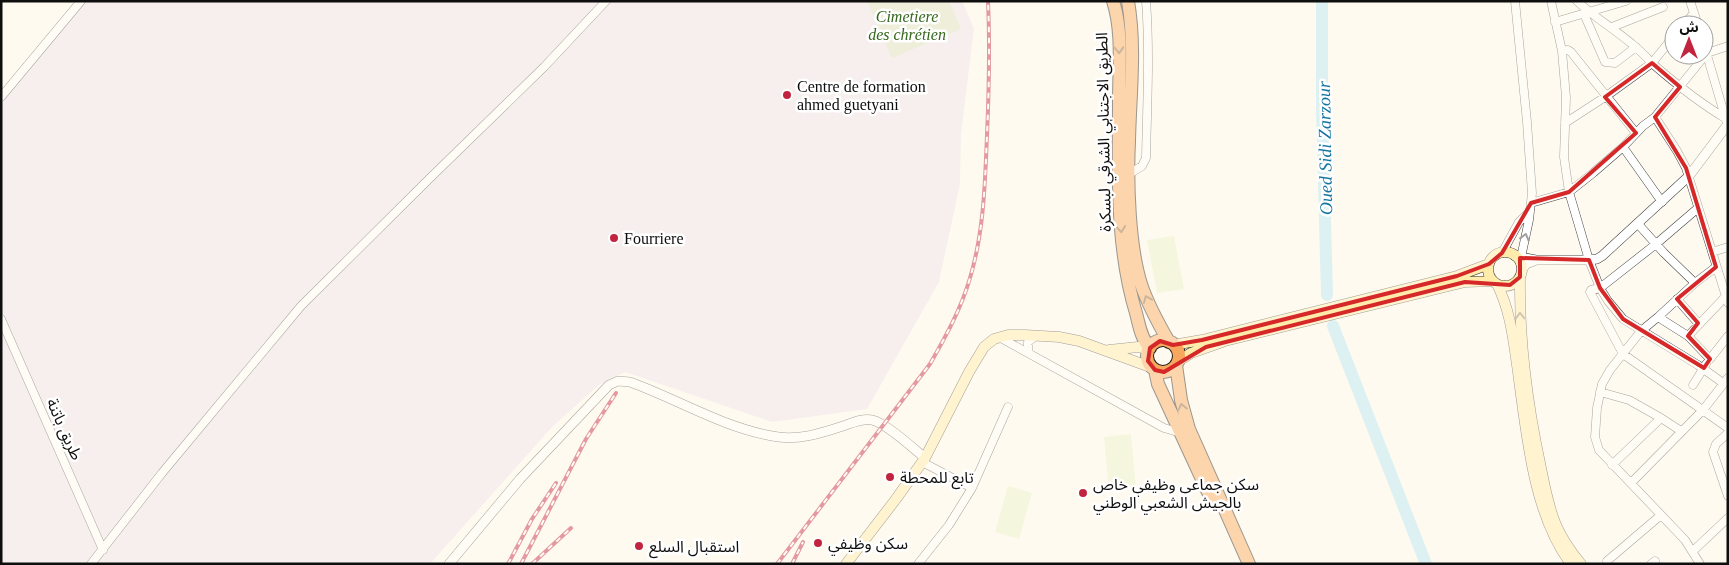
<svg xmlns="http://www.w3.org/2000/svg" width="1729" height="565" font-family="'Times New Roman','Noto Sans Arabic',serif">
<rect width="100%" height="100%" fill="#fffaef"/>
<path fill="#ebe3ed" d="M84 1H962L974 28 961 134 960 184 939 282 867 409 772 422 625 372 599 385 552 427 430 564H1V100Z"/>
<path fill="#dae1c0" d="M867 1H949L961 29 892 58Z"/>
<path fill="#e8f1ca" d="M1174 236 1184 289 1157 293 1147 240Z
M1131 434 1136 488 1109 491 1104 437Z
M1008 486 1032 493 1019 539 995 532Z"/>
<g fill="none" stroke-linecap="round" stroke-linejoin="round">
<path stroke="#b4e6f7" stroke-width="12" d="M1322 1V109L1327 295
M1333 326 1426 564"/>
<g stroke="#414141" stroke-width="9">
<path id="minor" d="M1515 1 1527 122 1532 193 1529 220 1520 262
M1551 1 1562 51 1566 97 1564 157 1569 192 1589 260 1600 288 1608 301 1623 319 1698 365 1723 383
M1577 1C1594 17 1614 29 1632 44 1640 50 1647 58 1654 65 1676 84 1700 103 1725 118
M1690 1 1698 25
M1584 14 1605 62 1615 63 1636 47
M1555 22 1626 1
M1684 25 1694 13
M1612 27 1663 7
M1704 45 1726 120
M1562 51 1568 50 1571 52 1636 133
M1 97 81 1
M1655 117 1677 151 1686 168 1728 303
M1565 123 1605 97 1652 63 1674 36
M1623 147 1662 202
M1129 174 1142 166 1146 158C1147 106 1150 53 1146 1
M1531 203 1569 192 1593 173 1623 147 1643 126 1655 117 1707 53 1728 46
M1698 208 1656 244 1600 288 1591 290 1590 292 1623 354 1728 428
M1638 224 1664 253 1695 283
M1712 252 1728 247
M1502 253 1519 222 1530 211
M1677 299 1698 323
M1658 317 1688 336 1710 359 1728 336
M1 319 103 550
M1688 336 1726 296
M999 337 1164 428 1181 433
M1028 353V342L1037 335
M1693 385 1706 364
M1600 392 1629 400 1661 418
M1728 433 1716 444 1713 452 1728 496
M922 462 972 488
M1612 465 1661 418 1681 431
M1631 483 1703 410 1728 378
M1693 551 1728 518
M1607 561 1661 515
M91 564 162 473 301 306 429 179 544 67 606 1
M918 564 949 525 972 488 1008 407
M1651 564 1655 561
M1700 564 1685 540 1599 450 1595 437 1597 408 1602 384 1610 370 1641 331 1658 317 1695 283 1716 267"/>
</g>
<g stroke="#414141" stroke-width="10">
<path id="tertiary" d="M1515 256 1536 260H1589L1597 259 1602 256 1689 176 1728 124
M1522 270 1526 264 1536 260
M449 564 520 479 609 385 618 381 630 382C677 399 722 427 772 436 797 441 819 434 843 426 852 423 862 418 872 420 886 423 913 448 925 458"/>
</g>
<g stroke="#303030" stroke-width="11">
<path id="secondary" d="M1488 269a17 17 0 1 1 34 0a17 17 0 1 1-34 0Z
M1520 277C1519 339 1527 402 1540 463 1544 483 1548 506 1556 525 1562 539 1571 552 1581 564
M1497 284C1510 310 1513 337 1517 365 1526 428 1532 513 1571 564
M1173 345 1202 340 1457 276 1489 264
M1109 350 1138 347 1149 349
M1177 362 1191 353 1225 341 1465 282 1493 281
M846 564 896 499 925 458 969 372 984 347 994 339 1008 335H1025L1059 337 1079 341 1153 368"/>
</g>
<g stroke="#1f1f1f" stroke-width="14">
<path id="trunk" d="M1113 1C1123 32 1119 68 1119 100 1119 171 1115 244 1136 313 1139 324 1141 339 1150 348
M1128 1C1136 48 1130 94 1129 141 1127 182 1129 246 1141 284 1148 305 1158 323 1169 342
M1147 356a16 16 0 1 1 32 0a16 16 0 1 1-32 0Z
M1176 365 1181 400 1189 429 1249 564
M1155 370 1158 384 1213 503"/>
</g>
<use href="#minor" stroke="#fff" stroke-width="8"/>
<use href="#tertiary" stroke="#fff" stroke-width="9"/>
<use href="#secondary" stroke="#ffecaa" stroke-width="10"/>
<use href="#trunk" stroke="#f8a85e" stroke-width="12"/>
<g stroke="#c0243e" stroke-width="4">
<path id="rail" d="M508 564 532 519 556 483
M521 564 586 439 616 393
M532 564 571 528
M777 564 930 364C946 336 961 309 970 278 984 231 985 183 987 135 989 90 990 46 988 1
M792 564 803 542"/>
</g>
<use href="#rail" stroke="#fff" stroke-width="2" stroke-dasharray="5.5" stroke-linecap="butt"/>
</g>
<defs><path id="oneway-chevron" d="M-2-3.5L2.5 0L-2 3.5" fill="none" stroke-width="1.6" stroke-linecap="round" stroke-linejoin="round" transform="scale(1.25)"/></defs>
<g stroke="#8f633a">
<use href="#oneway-chevron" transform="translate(1119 50) rotate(88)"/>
<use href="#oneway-chevron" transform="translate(1121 229) rotate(85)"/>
<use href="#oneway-chevron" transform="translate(1147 299) rotate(-112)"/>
<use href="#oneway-chevron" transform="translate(1182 407) rotate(-102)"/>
</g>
<use stroke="#9f9f9f" href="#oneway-chevron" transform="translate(1525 237) rotate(-76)"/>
<use stroke="#938864" href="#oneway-chevron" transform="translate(1520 316) rotate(-92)"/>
<path d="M0 0H1729V565H0ZM1652 63 1680 87 1655 117 1686 168 1716 267 1677 299 1698 323 1688 336 1710 359 1704 368 1623 319 1600 288 1589 260 1520 258V277L1510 285 1465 282 1206 347 1164 372 1155 370 1148 361 1150 348 1160 341 1173 345 1202 340 1457 276 1489 264 1502 253 1531 203 1569 192 1636 133 1605 97Z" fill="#fffaef" fill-opacity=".55" fill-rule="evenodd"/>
<path fill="none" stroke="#d62828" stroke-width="4" stroke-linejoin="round" d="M1652 63 1680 87 1655 117 1686 168 1716 267 1677 299 1698 323 1688 336 1710 359 1704 368 1623 319 1600 288 1589 260 1520 258V277L1510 285 1465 282 1206 347 1164 372 1155 370 1148 361 1150 348 1160 341 1173 345 1202 340 1457 276 1489 264 1502 253 1531 203 1569 192 1636 133 1605 97Z"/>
<g fill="#c0243e" stroke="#fff" stroke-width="2">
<circle cx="787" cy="95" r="5"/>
<circle cx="614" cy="238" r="5"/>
<circle cx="890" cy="477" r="5"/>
<circle cx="1083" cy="493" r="5"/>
<circle cx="818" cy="543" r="5"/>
<circle cx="639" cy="546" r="5"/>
</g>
<g text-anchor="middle" stroke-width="5" stroke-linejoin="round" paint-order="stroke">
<g font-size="16" font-style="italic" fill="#35671d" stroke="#fff">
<text x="907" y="22">Cimetiere<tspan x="907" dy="18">des chrétien</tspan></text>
</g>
<g font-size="16" fill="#0e0e0e" stroke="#fff" text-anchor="start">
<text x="797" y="92">Centre de formation<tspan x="797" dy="18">ahmed guetyani</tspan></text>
<text x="624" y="244">Fourriere</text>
<text x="900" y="483">تابع للمحطة</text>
<text x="1093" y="490">سكن جماعي وظيفي خاص<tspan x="1093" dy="18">بالجيش الشعبي الوطني</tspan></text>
<text x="828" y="549">سكن وظيفي</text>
<text x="649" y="552">استقبال السلع</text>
</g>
<g font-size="16" fill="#0e0e0e" stroke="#fff">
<text transform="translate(1103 132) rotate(-91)" y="6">الطريق الاجتنابي الشرقي لبسكرة</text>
<text transform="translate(65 429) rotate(66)" y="6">طريق باتنة</text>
</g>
<g font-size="18" font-style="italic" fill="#1575a2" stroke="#fff">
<text transform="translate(1325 148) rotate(-91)" y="6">Oued Sidi Zarzour</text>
</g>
</g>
<rect width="1729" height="565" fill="none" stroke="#0e0e0e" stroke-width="5"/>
<g transform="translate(1689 40)"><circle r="24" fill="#ffffff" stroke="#9f9f9f"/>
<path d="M0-4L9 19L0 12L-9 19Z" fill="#c0243e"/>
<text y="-8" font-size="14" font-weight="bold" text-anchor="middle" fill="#0e0e0e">ش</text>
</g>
</svg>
